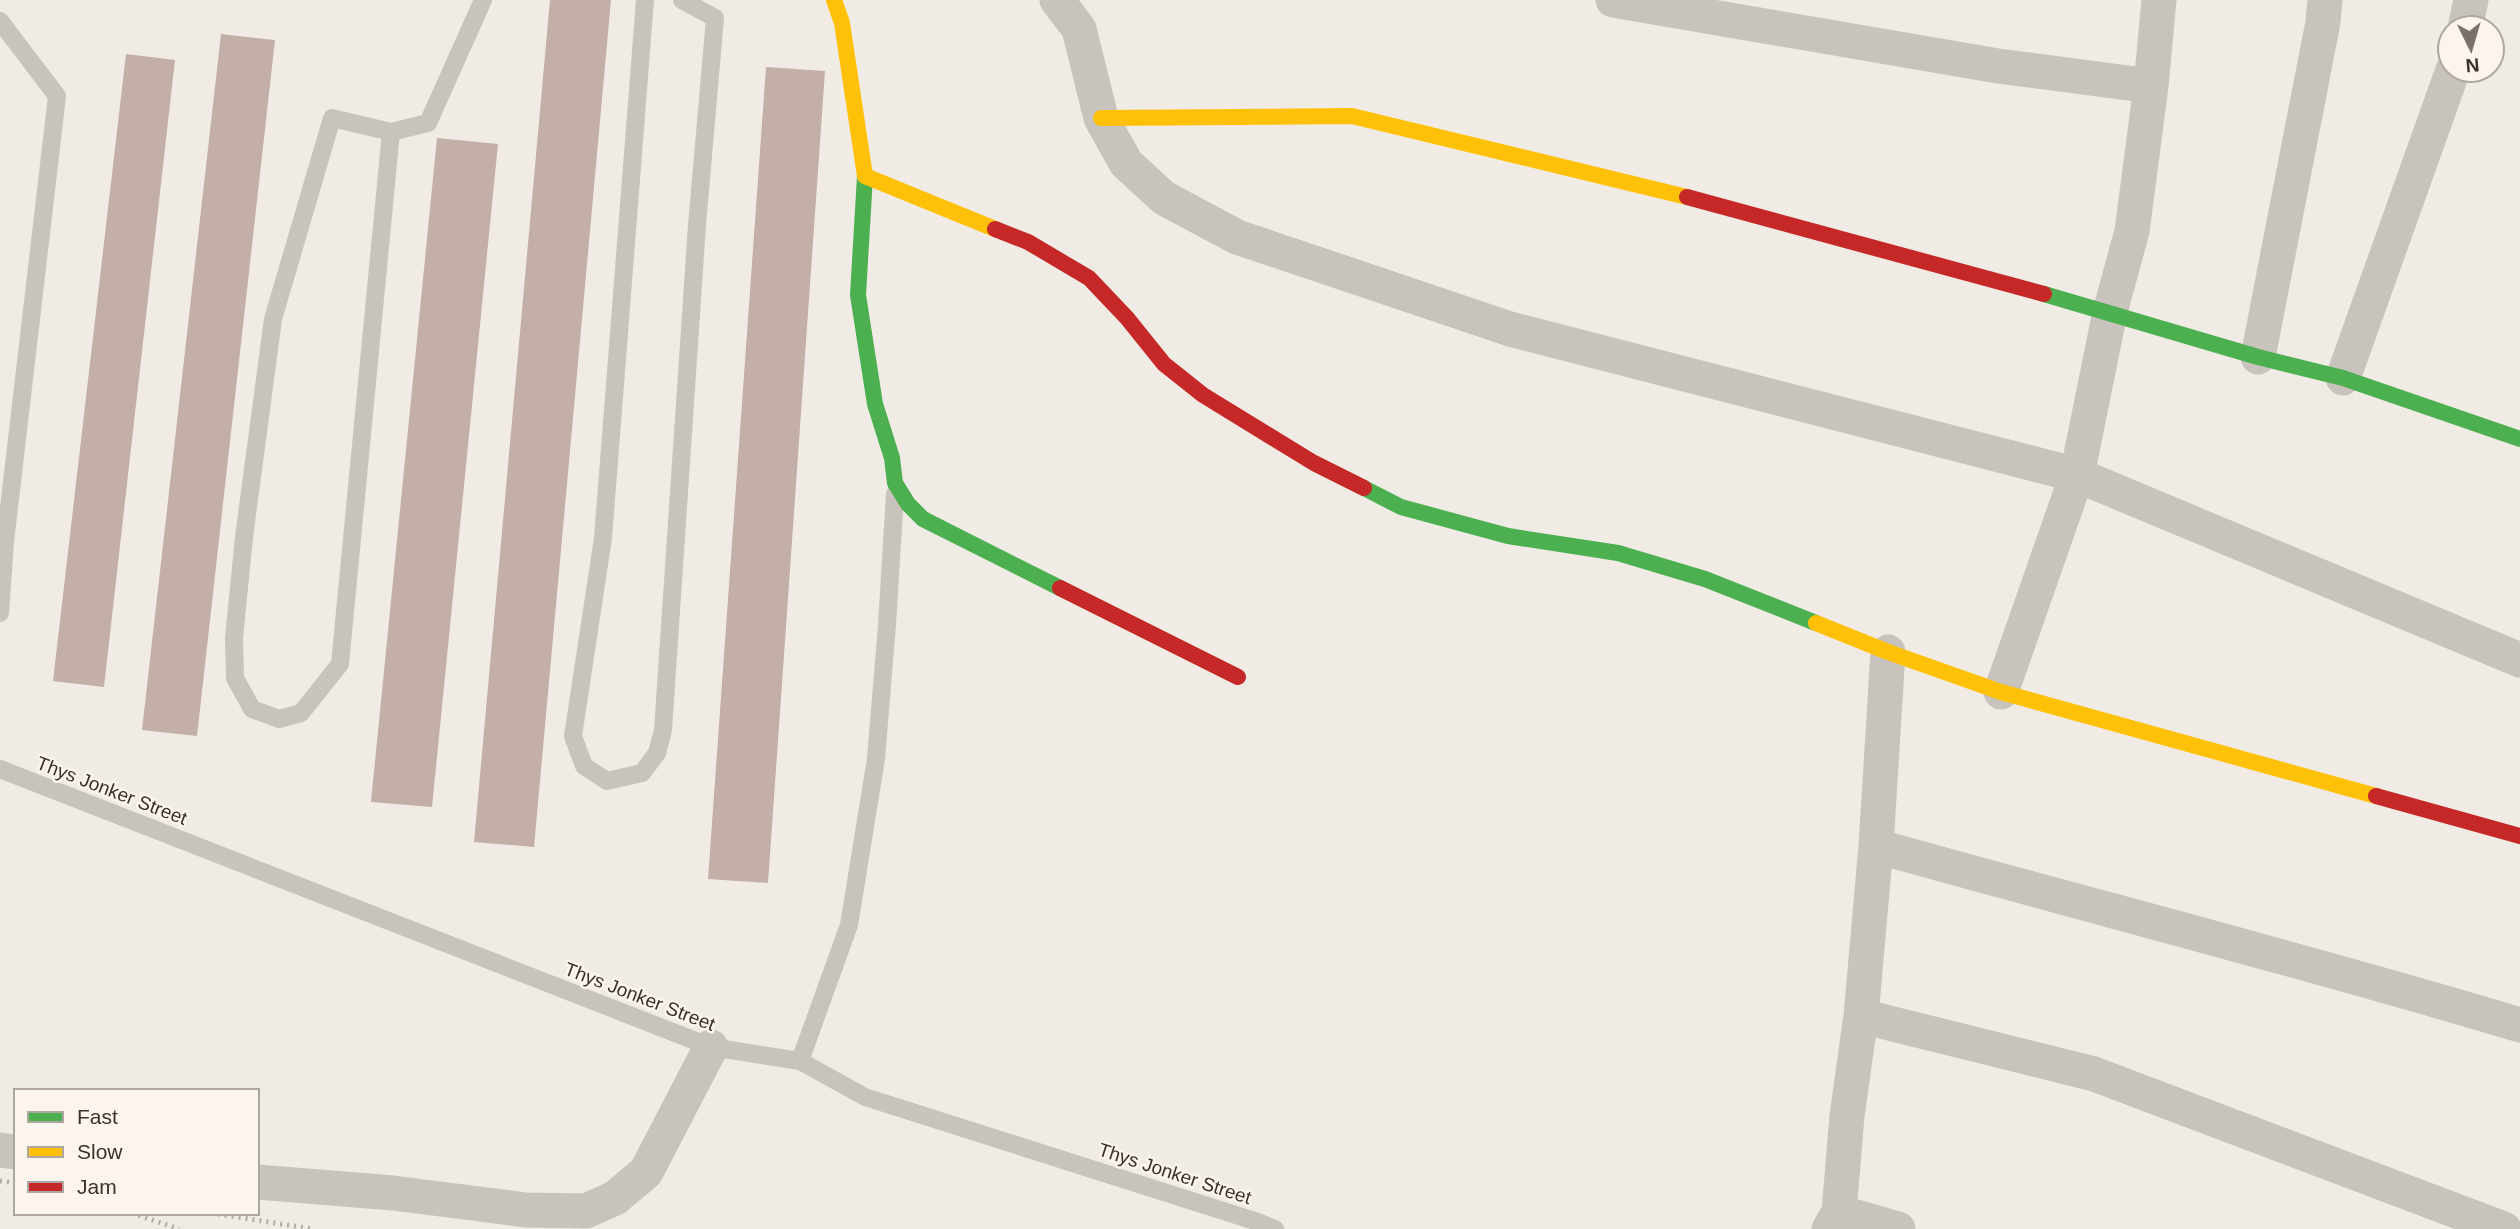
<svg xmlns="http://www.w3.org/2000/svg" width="2520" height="1229" font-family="Helvetica,sans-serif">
<rect width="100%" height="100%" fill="#f0ebe5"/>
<path fill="#c3afa7" d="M550 0H611L534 847 474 842Z
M221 34 275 40 197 736 142 730Z
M126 54 175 60 104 687 53 681Z
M766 67 825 71 768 883 708 879Z
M437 138 498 144 432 807 371 802Z"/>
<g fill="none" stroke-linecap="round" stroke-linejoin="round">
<path stroke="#c9c3be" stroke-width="18" d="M645 0 603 538 573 736 584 766 607 781 642 773 657 753 663 730 697 225 715 18 682 0
M0 21 57 96 5 542 0 613
M391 132 340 664 301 713 279 719 252 709 235 678 234 638 244 537 273 319 332 118 391 132 428 123 483 0
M0 769 711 1047 800 1061 865 1097 1258 1222 1275 1229
M800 1061 849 925 876 759 887 625 895 494"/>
<path stroke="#c9c3be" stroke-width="35" d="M1057 0 1079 29 1101 118 1126 163 1164 198 1237 237 1510 329 2077 475 2520 660
M1613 0 1998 66 2151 86
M2465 28 2471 0
M2258 357 2323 22 2325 0
M2343 378 2453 70
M2001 692 2077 475 2110 312 2132 231 2151 86 2159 0
M1876 846C2090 906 2307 961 2520 1025
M1861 1016 2094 1074 2504 1229
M0 1150 16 1152
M257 1182 393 1193 526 1210 586 1211 615 1198 646 1172 711 1047
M1839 1212 1898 1229
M1829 1229 1839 1212 1847 1116 1861 1016 1876 846 1888 652"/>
<path stroke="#4caf50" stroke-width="16" d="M865 176 858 295 875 404 892 458 895 483 908 504 923 519 1060 588
M2044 294 2258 357 2343 378 2520 439
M1364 488 1401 507 1508 536 1618 553 1705 579 1816 623"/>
<path stroke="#ffc107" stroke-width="16" d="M834 0 842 23 865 176 995 229
M1101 118 1352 116 1687 197
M1816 623 1888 652 2001 692 2376 796"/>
<path stroke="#c62828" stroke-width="16" d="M1687 197 2044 294
M995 229 1028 242 1089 278 1127 318 1164 364 1203 395 1314 463 1364 488
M1060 588 1238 677
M2376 796 2520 836"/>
<path stroke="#b1aca8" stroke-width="5" stroke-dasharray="2 5" stroke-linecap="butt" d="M0 1181 16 1183
M132 1213 179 1229
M211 1213 313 1229"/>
</g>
<g text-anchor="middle" stroke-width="5" stroke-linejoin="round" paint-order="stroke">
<g font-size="19" fill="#3b302b" stroke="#fbf5ee">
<text transform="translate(112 790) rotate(21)" y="7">Thys Jonker Street</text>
<text transform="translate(640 996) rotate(21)" y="7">Thys Jonker Street</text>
<text transform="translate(1175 1173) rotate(18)" y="7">Thys Jonker Street</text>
</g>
</g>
<rect x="14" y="1089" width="245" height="126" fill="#fbf5ee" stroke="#aea6a0" stroke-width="2"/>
<rect x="28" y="1112" width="35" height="10" fill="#4caf50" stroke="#aea6a0" stroke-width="2"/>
<text x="77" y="1124" font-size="21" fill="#3b302b">Fast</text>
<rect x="28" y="1147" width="35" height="10" fill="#ffc107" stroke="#aea6a0" stroke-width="2"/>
<text x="77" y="1159" font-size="21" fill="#3b302b">Slow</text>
<rect x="28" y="1182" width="35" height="10" fill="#c62828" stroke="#aea6a0" stroke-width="2"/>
<text x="77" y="1194" font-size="21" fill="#3b302b">Jam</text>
<g transform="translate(2471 49) rotate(175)"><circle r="33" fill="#fbf5ee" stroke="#aea6a0" stroke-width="2"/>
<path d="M0-5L12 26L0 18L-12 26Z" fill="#7a716c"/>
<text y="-10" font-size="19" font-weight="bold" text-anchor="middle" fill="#3b302b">N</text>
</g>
</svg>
